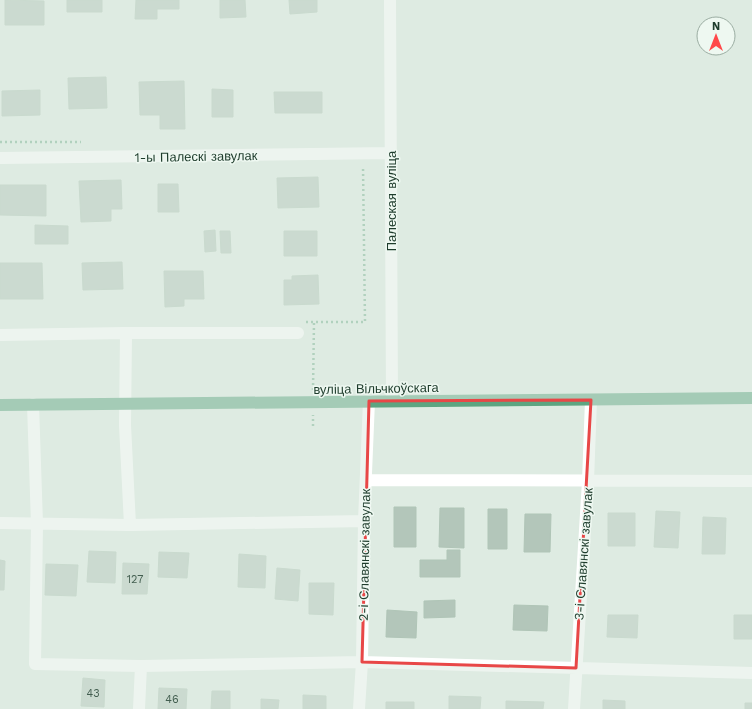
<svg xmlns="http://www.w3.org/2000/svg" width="752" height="709" font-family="'Work Sans',sans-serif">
<rect width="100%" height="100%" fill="#deebe2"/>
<path fill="#b3c6ba" stroke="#b0c5b7" d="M5 0 44 1V25H5Z
M67 0H102V12H67Z
M136 0H179V9H157V19H135Z
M220 0H245L246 17 220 18Z
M289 0H317V12L290 14Z
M106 77 107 108 69 109 68 78Z
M184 81 185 129H160V115H140L139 82Z
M212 89 233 90V117H212Z
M40 90V115L2 116V91Z
M274 92H322V113H275Z
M318 177 319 207 278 208 277 178Z
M121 180 122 209H111V221L81 222 79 181Z
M158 184H178L179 212H158Z
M0 185H46V216L0 215Z
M35 225 68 226V244H35Z
M215 230 216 251 205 252 204 231Z
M220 231H230L231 253H221Z
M284 231H317V256H284Z
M122 262 123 289 83 290 82 263Z
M0 263H42L43 299H0Z
M164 271H203L204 299H184V306L165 307Z
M318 275 319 304 284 305V280H292V276Z
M394 507H416V547H394Z
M440 508H464V548L439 547Z
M488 509H507V549H488Z
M656 511 680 512 678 548 654 547Z
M608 513H635V546H608Z
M525 514H551L550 552H524Z
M703 517 726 518 725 554H702Z
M447 550H460V577H420V560H447Z
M89 551 116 552 115 583 87 582Z
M159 552 189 553 187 578 158 577Z
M239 554 266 556 265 588 238 587Z
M0 560 5 561 4 590H0Z
M123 563 149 564 147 594H122Z
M46 564 78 565 76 596 45 595Z
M277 568 300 570 298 601 275 599Z
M309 583H334L333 615 309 614Z
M455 600V617L424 618V601Z
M514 605 548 606 547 631 513 630Z
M387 610 417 612 416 638 386 637Z
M608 615H638L637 638 607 637Z
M734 615H752V639H734Z
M83 678 105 680 104 707 81 706Z
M159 688 187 689 186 709H158Z
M212 691H230V709H211Z
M303 695 326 696V709H303Z
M449 696 481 697 480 709H449Z
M261 699 279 700 278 709H261Z
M603 700 625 701V709H603Z
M506 701 544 702 543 709H506Z
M386 702H414V709H386Z
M745 703H752V709H745Z"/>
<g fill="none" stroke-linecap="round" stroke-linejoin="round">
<path stroke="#7bb293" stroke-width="2.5" stroke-dasharray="2 3" stroke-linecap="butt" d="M0 142H81
M306 322H365L363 166
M313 390 314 322
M313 426V415"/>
<path stroke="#fff" stroke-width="12" d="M390 0 392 401
M0 158 392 153
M126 333 125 425 130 525
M0 335 126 333H298
M33 404 37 524 35 664 141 666 362 662 752 673
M366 480 752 481
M0 523 130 525 364 521
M139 709 141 666
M359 709 362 662 364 521 369 401
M574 709 588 481 591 400"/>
<path stroke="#5da581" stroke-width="12" d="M0 405 752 398"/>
</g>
<path d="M0 0H752V709H0ZM591 400 576 668 362 662 369 401Z" fill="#deebe2" fill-opacity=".55" fill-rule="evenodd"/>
<path fill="none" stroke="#e84747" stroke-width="3" stroke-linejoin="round" d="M591 400 576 668 362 662 369 401Z"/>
<g text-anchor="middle" stroke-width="3" stroke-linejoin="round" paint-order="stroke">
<g font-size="11" fill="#435e50">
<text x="135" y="583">127</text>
<text x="93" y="697">43</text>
<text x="172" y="703">46</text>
</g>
<g font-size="13" fill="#1e3c2c" stroke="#eef8f1">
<text transform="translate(196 156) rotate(-1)" y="5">1-ы Палескі завулак</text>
<text transform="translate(391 201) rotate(-90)" y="5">Палеская вуліца</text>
<text transform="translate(376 388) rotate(-1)" y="5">вуліца Вільчкоўскага</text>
<text transform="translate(583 554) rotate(-86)" y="5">3-і Славянскі завулак</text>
<text transform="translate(364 555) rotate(-89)" y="5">2-і Славянскі завулак</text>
</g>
</g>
<g transform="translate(716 36)"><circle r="19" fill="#eef8f1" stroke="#9bada2"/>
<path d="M0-3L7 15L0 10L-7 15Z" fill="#ff484a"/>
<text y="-6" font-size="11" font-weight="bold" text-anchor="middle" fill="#1e3c2c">N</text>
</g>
</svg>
